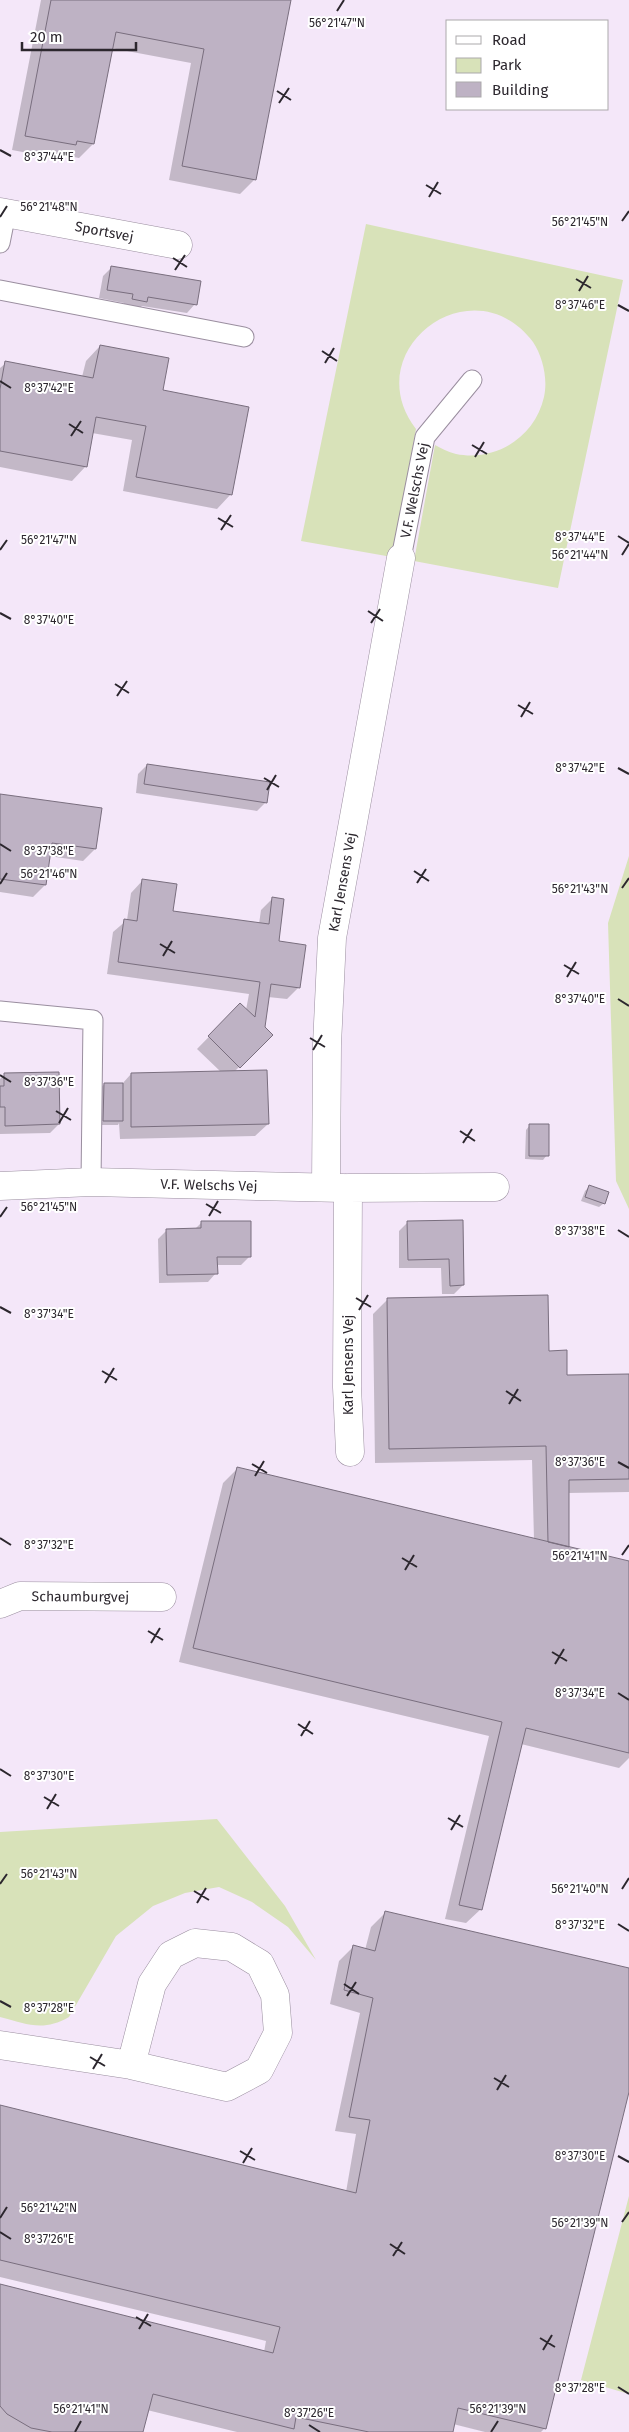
<svg xmlns="http://www.w3.org/2000/svg" width="629" height="2432" font-family="'Fira Sans',sans-serif">
<rect width="100%" height="100%" fill="#f4e7f9"/>
<path fill="#d8e2b9" d="M366 224 623 280 558 588 414 561 435 445C441 448 448 452 456 454 496 462 535 437 544 397 548 379 543 357 533 342 472 262 356 351 416 429L392 557 301 541Z
M629 856V1209L616 1181 608 923Z
M217 1819 285 1906 316 1960 288 1927 252 1902 219 1887 185 1893 153 1906 116 1936 69 2017C43 2032 27 2024 0 2017V1832Z
M629 2196V2394L581 2380Z"/>
<path fill="#0003" d="M41 0H289L255 179 240 194 169 180 191 63 111 48 93 144 79 158 64 155 60 159 12 150Z
M112 267 195 304 187 313 142 306 137 310 123 308 124 303 99 298 103 276Z
M100 346 161 391 231 494 217 509 123 491 132 440 92 433 86 466 72 481 0 467V368L6 363 82 377 86 361Z
M147 765 266 802 257 811 136 793 138 774Z
M0 795 95 849 83 861 49 856 45 885 33 897 0 892Z
M143 880 172 912 259 924 261 910 273 898 278 942 299 987 287 999 268 997 264 1027 271 1035 234 1072 268 1124 255 1136 120 1139 119 1123 118 1125H99L100 1089 104 1084H122L131 1074 221 1072 197 1049 240 1005 246 1010 249 994 107 974 113 932 127 920 131 893Z
M4 1075 59 1124 50 1133 0 1134V1079Z
M530 1125 547 1155 543 1160 525 1159 526 1130Z
M589 1187 604 1203 599 1207 581 1201 585 1191Z
M462 1221 463 1285 454 1294H442L441 1268H399V1231L408 1222Z
M201 1223 250 1256 241 1265H216V1273L208 1282 159 1283 158 1239 167 1230 195 1229Z
M387 1300 548 1352 566 1376 629 1375V1492L568 1493V1548L629 1563V1758L619 1768 521 1744 481 1909 466 1923 445 1919 489 1736 179 1662 223 1483 237 1469 534 1540 532 1460 375 1463 373 1314Z
M385 1913 629 1970V2087L545 2428 541 2432H485L453 2424 452 2432H237L147 2410 142 2432H0V2285L264 2352 266 2341 0 2277V2106L346 2192 356 2134 335 2131 360 2013 330 2004 339 1961 353 1947 365 1950 371 1927Z"/>
<path fill="#beb2c4" stroke="#796e7e" d="M51 0H291L256 180 182 166 204 49 116 32 94 144 77 141 76 145 25 136Z
M111 266 201 281 197 305 148 297 147 302 132 299 133 294 107 290Z
M100 345 169 358 163 390 249 407 232 495 136 477 146 426 96 417 87 467 0 451V389L5 361 93 378Z
M147 764 270 782 267 803 144 784Z
M0 794 102 808 96 849 52 843 46 885 0 879Z
M142 879 177 884 173 911 269 924 272 897 284 899 279 941 306 945 300 988 271 984 265 1027 273 1035 240 1068 208 1036 240 1003 255 1017 260 982 118 962 124 919 137 921Z
M267 1070 269 1124 131 1127V1073Z
M59 1072 60 1124 5 1126V1107H0V1086H4V1073Z
M104 1083H123V1121H103Z
M529 1124H549V1156H529Z
M589 1185 609 1192 605 1204 585 1197Z
M463 1220 464 1285 450 1286 449 1259 408 1260 407 1221Z
M201 1221H251V1257H217L218 1274 167 1275 166 1229 201 1228Z
M548 1295 549 1351 567 1350V1375L629 1374V1479L569 1480V1547L548 1542 546 1446 389 1449 387 1298Z
M237 1467 629 1561V1753L526 1728 482 1910 459 1905 502 1722 193 1648Z
M385 1911 629 1968V2092L546 2429 458 2408 453 2432H369L296 2417 294 2429 153 2394 143 2432H52L31 2428 7 2414 0 2406V2284L273 2353 280 2327 0 2260V2105L356 2193 370 2120 349 2117 373 1998 344 1990 353 1945 375 1951Z"/>
<g fill="none" stroke-linecap="round" stroke-linejoin="round">
<g stroke="#9a8e9f" stroke-width="21">
<g id="service">
<path d="M0 243 6 213"/>
<path d="M0 290 244 337"/>
<path id="s1" d="M401 558 425 437 472 380"/>
<path d="M0 1011 93 1020 91 1182"/>
</g>
</g>
<g stroke="#9a8e9f" stroke-width="29">
<g id="minor">
<path id="s2" d="M0 212 178 245"/>
<path id="s3" d="M0 1186 91 1182 343 1188"/>
<path id="s4" d="M326 1187 327 1045 332 938 401 558"/>
<path d="M350 1452 347 1387 348 1188 495 1187"/>
<path id="s5" d="M0 1604 20 1596 162 1597"/>
<path d="M0 2045 131 2065 227 2087 259 2070 278 2033 275 1995 260 1964 232 1947 195 1943 171 1955 152 1984 131 2065"/>
</g>
</g>
<use href="#service" stroke="#fff" stroke-width="19"/>
<use href="#minor" stroke="#fff" stroke-width="28"/>
</g>
<path fill="none" stroke="#2c272e" stroke-width="2" d="M337 11 344 0M277 91 291 100M279 103 289 88M0 150 11 156M426 185 441 194M429 197 438 182M0 217 7 206M622 221 629 211M173 258 187 267M175 270 185 255M576 279 591 288M579 291 588 276M618 305 629 311M322 351 337 361M325 363 334 348M0 381 11 388M69 424 83 433M71 436 81 421M472 445 487 454M475 457 484 442M218 518 233 527M221 530 231 515M618 536 629 543M0 550 7 540M622 555 629 544M368 611 383 621M0 613 11 619M371 623 380 609M115 684 129 693M117 696 127 681M518 705 533 714M521 717 530 702M618 768 629 774M264 778 279 787M267 790 276 775M0 844 11 851M414 871 429 881M417 883 426 869M0 884 7 873M622 888 629 878M160 944 175 953M163 956 172 941M564 965 579 974M567 977 576 962M618 999 629 1006M310 1038 325 1047M313 1050 322 1035M0 1075 11 1082M56 1111 71 1120M59 1123 68 1108M460 1131 475 1141M463 1143 472 1129M206 1204 221 1213M209 1216 218 1201M0 1217 7 1207M618 1230 629 1237M356 1298 371 1307M0 1307 11 1313M359 1310 368 1295M102 1371 117 1380M105 1383 114 1368M506 1391 521 1401M509 1404 518 1389M618 1462 629 1468M252 1464 267 1473M255 1476 264 1461M0 1538 11 1545M622 1555 629 1545M402 1558 417 1567M405 1570 414 1555M148 1631 163 1640M151 1643 160 1628M552 1652 567 1661M555 1664 564 1649M618 1693 629 1700M298 1724 313 1734M301 1736 310 1721M0 1769 11 1776M44 1797 59 1806M47 1809 56 1794M448 1818 463 1827M451 1830 460 1815M0 1884 7 1874M622 1889 629 1878M194 1891 209 1900M197 1903 206 1888M618 1924 629 1931M344 1984 359 1994M347 1996 356 1982M0 2001 11 2007M90 2057 105 2066M93 2069 102 2054M494 2078 509 2087M497 2090 506 2075M240 2151 255 2160M618 2156 629 2162M243 2163 252 2148M0 2218 7 2207M622 2222 629 2212M0 2232 11 2239M390 2244 405 2254M393 2256 402 2242M136 2317 151 2326M139 2329 148 2314M540 2338 555 2347M543 2350 552 2335M618 2387 629 2394M309 2425 320 2432M75 2432 81 2421M491 2432 498 2421"/>
<g text-anchor="middle" stroke-width="4" stroke-linejoin="round" paint-order="stroke">
<g font-size="14" fill="#2c272e" stroke="#fff">
<text dy="5" stroke="none"><textPath href="#s2" startOffset="106">Sportsvej</textPath></text>
<text dy="5" stroke="none"><textPath href="#s1" startOffset="69">V.F. Welschs Vej</textPath></text>
<text dy="5" stroke="none"><textPath href="#s4" startOffset="306">Karl Jensens Vej</textPath></text>
<text dy="5" stroke="none"><textPath href="#s3" startOffset="209">V.F. Welschs Vej</textPath></text>
<text transform="translate(348 1365) rotate(-90)" y="5">Karl Jensens Vej</text>
<text dy="5" stroke="none"><textPath href="#s5" startOffset="82">Schaumburgvej</textPath></text>
</g>
</g>
<g font-size="12" text-anchor="middle" fill="#2c272e" stroke="#fff" stroke-width="4" stroke-linejoin="round" paint-order="stroke">
<text x="337" y="27">56°21'47"N</text>
<text x="49" y="161">8°37'44"E</text>
<text x="49" y="211">56°21'48"N</text>
<text x="580" y="226">56°21'45"N</text>
<text x="580" y="309">8°37'46"E</text>
<text x="49" y="392">8°37'42"E</text>
<text x="580" y="541">8°37'44"E</text>
<text x="49" y="544">56°21'47"N</text>
<text x="580" y="559">56°21'44"N</text>
<text x="49" y="624">8°37'40"E</text>
<text x="580" y="772">8°37'42"E</text>
<text x="49" y="855">8°37'38"E</text>
<text x="49" y="878">56°21'46"N</text>
<text x="580" y="893">56°21'43"N</text>
<text x="580" y="1003">8°37'40"E</text>
<text x="49" y="1086">8°37'36"E</text>
<text x="49" y="1211">56°21'45"N</text>
<text x="580" y="1235">8°37'38"E</text>
<text x="49" y="1318">8°37'34"E</text>
<text x="580" y="1466">8°37'36"E</text>
<text x="49" y="1549">8°37'32"E</text>
<text x="580" y="1560">56°21'41"N</text>
<text x="580" y="1697">8°37'34"E</text>
<text x="49" y="1780">8°37'30"E</text>
<text x="49" y="1878">56°21'43"N</text>
<text x="580" y="1893">56°21'40"N</text>
<text x="580" y="1929">8°37'32"E</text>
<text x="49" y="2012">8°37'28"E</text>
<text x="580" y="2160">8°37'30"E</text>
<text x="49" y="2212">56°21'42"N</text>
<text x="580" y="2227">56°21'39"N</text>
<text x="49" y="2243">8°37'26"E</text>
<text x="580" y="2392">8°37'28"E</text>
<text x="81" y="2413">56°21'41"N</text>
<text x="498" y="2413">56°21'39"N</text>
<text x="309" y="2417">8°37'26"E</text>
</g>
<rect x="446" y="20" width="162" height="90" fill="#ffffff" stroke="#aba9ab"/>
<rect x="456" y="36" width="25" height="8" fill="#ffffff" stroke="#aba9ab"/>
<text x="492" y="45" font-size="15" fill="#2c272e">Road</text>
<rect x="456" y="58" width="25" height="15" fill="#d8e2b9" stroke="#aba9ab"/>
<text x="492" y="70" font-size="15" fill="#2c272e">Park</text>
<rect x="456" y="82" width="25" height="15" fill="#beb2c4" stroke="#aba9ab"/>
<text x="492" y="95" font-size="15" fill="#2c272e">Building</text>
<path d="M22 42v8h114v-8" fill="none" stroke="#2c272e" stroke-width="2.5"/>
<text x="30" y="42" font-size="15" fill="#2c272e" stroke="#ffffff" stroke-width="4" paint-order="stroke">20 m</text>
</svg>
